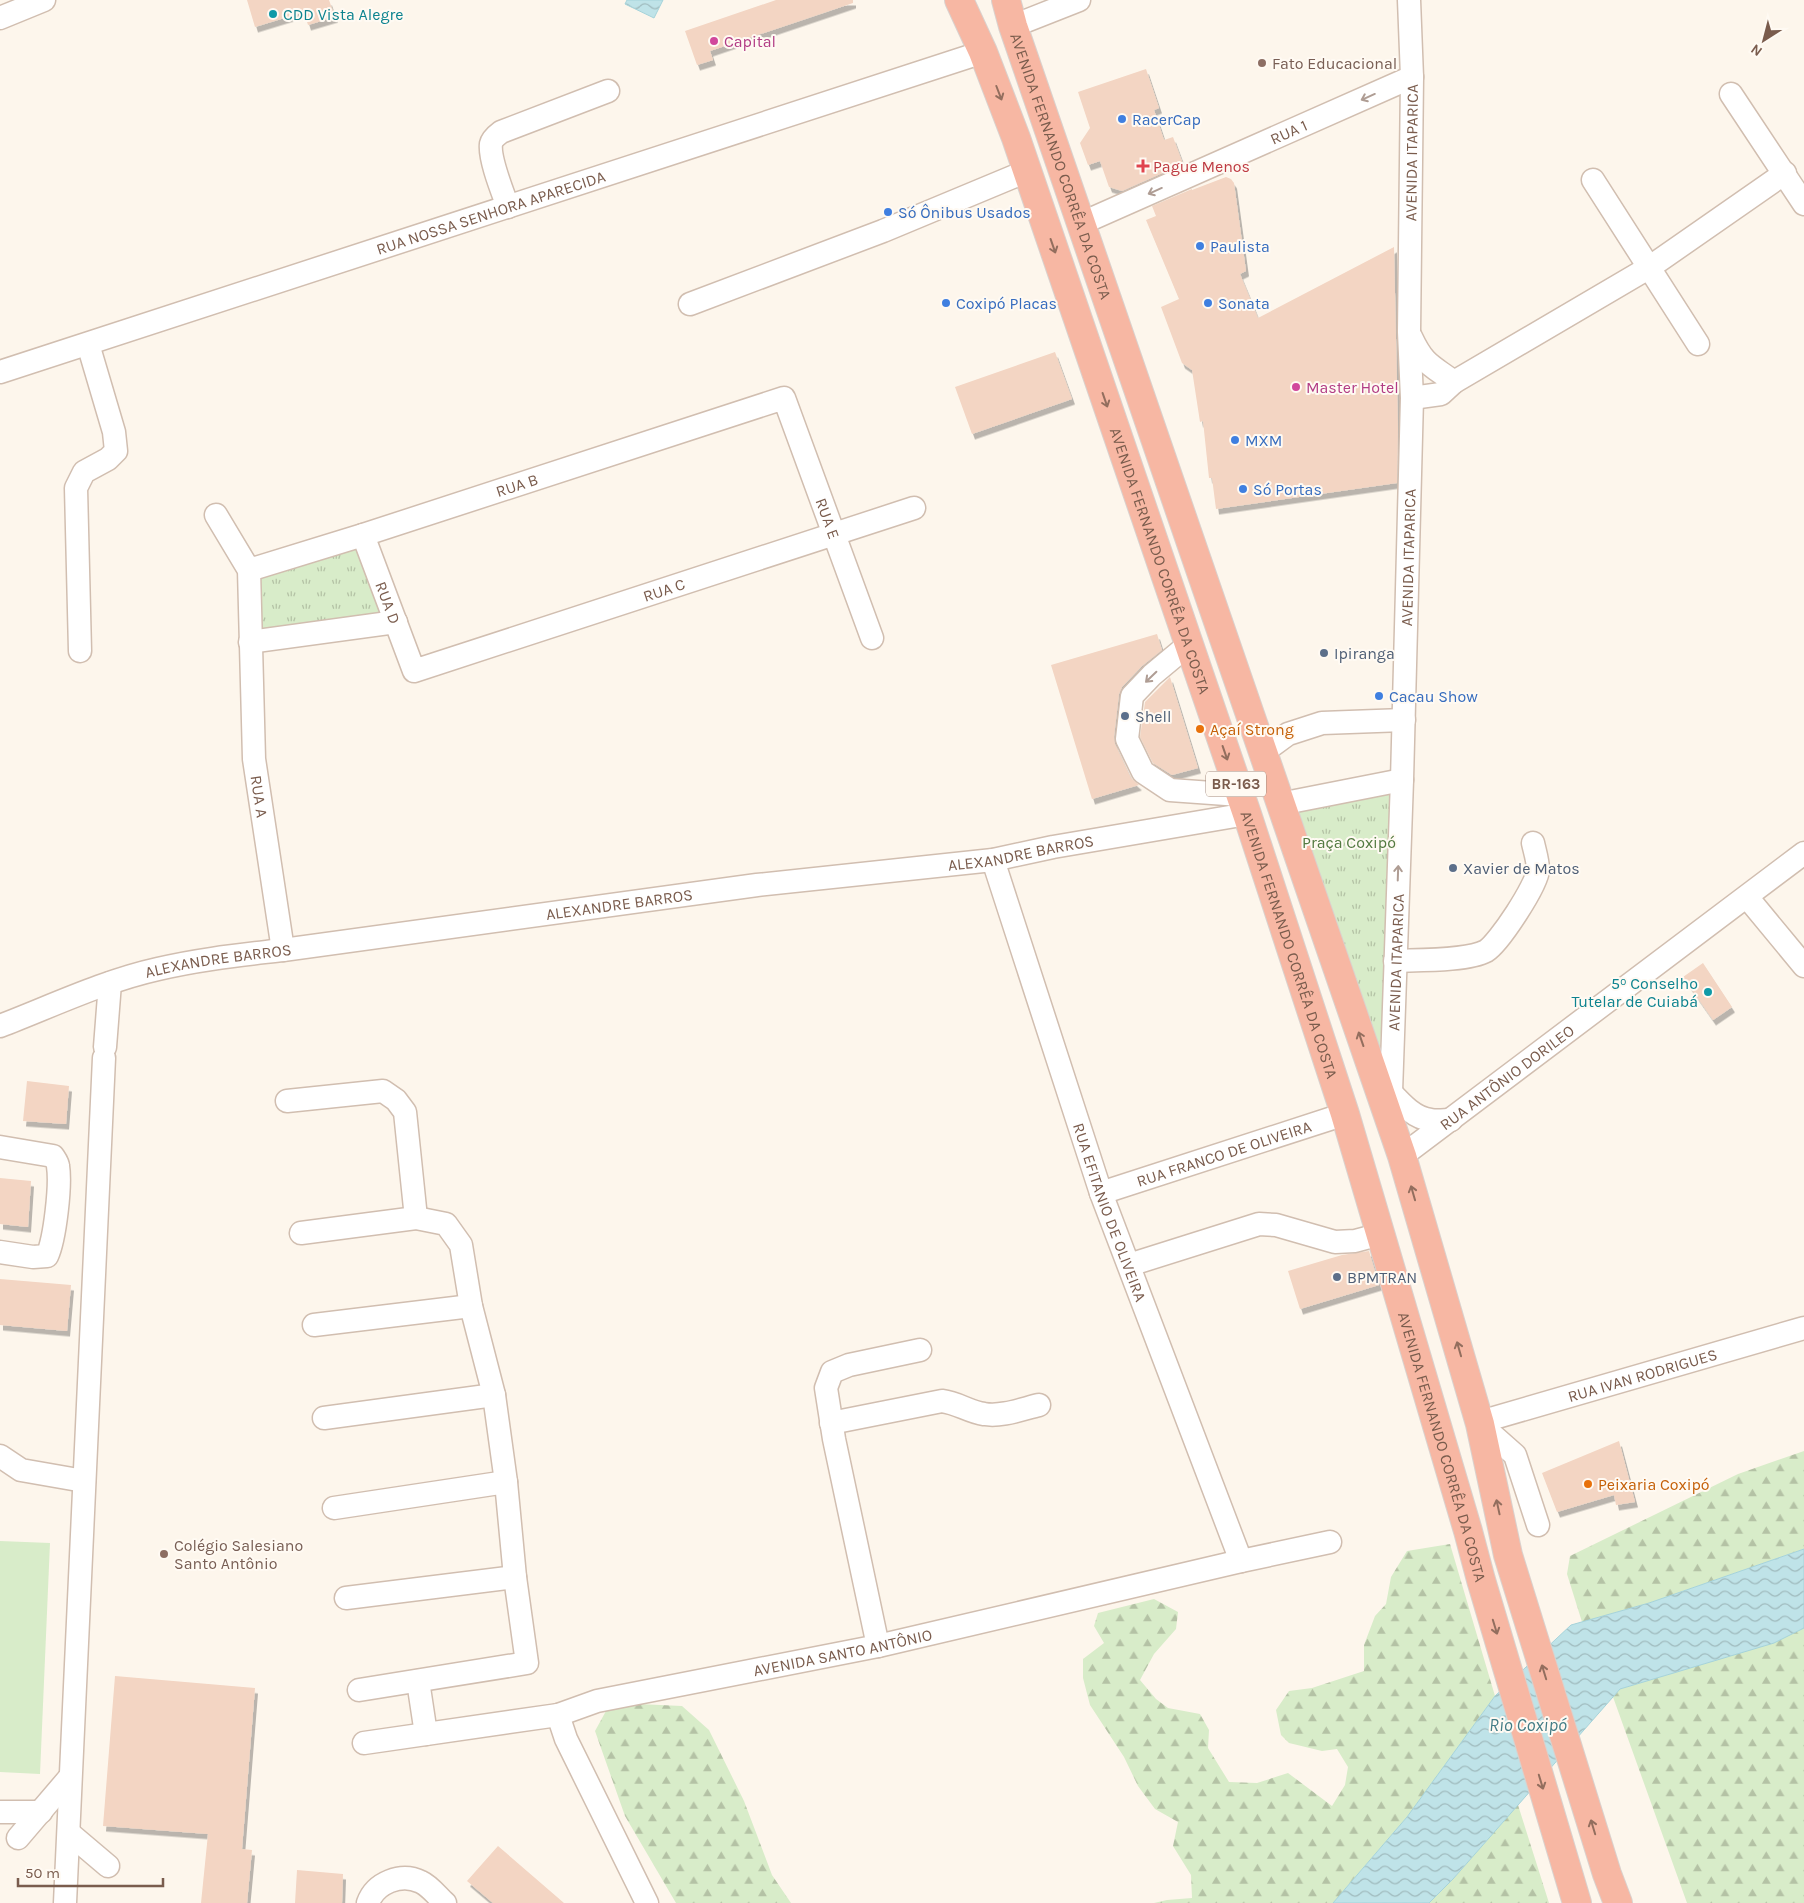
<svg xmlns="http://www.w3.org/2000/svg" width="1804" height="1903" font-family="Karla,sans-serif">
<defs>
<pattern id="forest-firs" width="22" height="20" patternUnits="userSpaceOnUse" patternTransform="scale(1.25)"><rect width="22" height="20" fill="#d8ecc9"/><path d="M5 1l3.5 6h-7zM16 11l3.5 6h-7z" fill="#b4c2a5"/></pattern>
<pattern id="park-tufts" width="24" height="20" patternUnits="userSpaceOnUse" patternTransform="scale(1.25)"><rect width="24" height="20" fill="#d8ecc9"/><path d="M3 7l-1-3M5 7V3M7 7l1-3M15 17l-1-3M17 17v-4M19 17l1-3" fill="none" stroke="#b4c2a5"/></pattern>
<pattern id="water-waves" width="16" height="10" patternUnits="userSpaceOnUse" patternTransform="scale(1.25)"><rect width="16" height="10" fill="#bfe3e8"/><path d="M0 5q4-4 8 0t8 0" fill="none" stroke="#a0bbbe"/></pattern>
<filter id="shadow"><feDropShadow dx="3" dy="5.5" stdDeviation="0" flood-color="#0004"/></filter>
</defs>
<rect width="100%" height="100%" fill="#fdf6ec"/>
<path fill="url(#forest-firs)" d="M1804 1451V1549L1649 1603 1582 1622 1567 1574 1570 1556 1738 1474Z
M1450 1544 1495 1696 1407 1817 1333 1903H1154L1167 1900 1192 1898 1191 1875 1173 1846 1178 1822 1155 1809 1138 1786 1124 1757 1090 1705 1083 1678V1659L1104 1643 1094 1626 1098 1613 1154 1599 1178 1612 1176 1629 1154 1654 1140 1680 1156 1699 1168 1708 1200 1714 1209 1730 1208 1748 1229 1782 1257 1783 1288 1773 1332 1806 1345 1785 1348 1767 1337 1749 1322 1751 1289 1743 1281 1735 1276 1710 1289 1691 1312 1688 1364 1671V1645L1375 1616 1386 1604 1391 1577 1407 1551Z
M1804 1628V1903H1687L1613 1697 1620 1689 1773 1643Z
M638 1704 682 1706 709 1730 744 1801 772 1875 791 1903H676L625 1816 595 1731 606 1711Z
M1518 1805 1549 1903H1429L1453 1879Z"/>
<path fill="url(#park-tufts)" d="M359 545 389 619 256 638 254 573Z
M1391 789 1396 795 1380 1048 1295 812Z"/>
<path fill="#d8ecc9" d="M0 1541 50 1543 40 1774 0 1772Z"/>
<path fill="url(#water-waves)" stroke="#a5d3da" d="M627 0H663L654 18 625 4Z
M1804 1549V1628L1774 1643 1620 1689 1453 1879 1429 1903H1333L1407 1817 1495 1696 1571 1625 1649 1603Z"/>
<path fill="#f3d5c3" filter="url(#shadow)" d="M247 0H329L335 17 308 25 304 12 255 27Z
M776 0H853V3L710 51 713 60 697 65 685 31Z
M1146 69 1159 108 1154 110 1164 140 1173 137 1183 164 1122 191 1109 187 1100 161 1088 165 1080 143 1090 128 1078 92Z
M1226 177 1231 179 1234 183 1246 271 1240 274 1258 318 1394 247 1398 429 1397 483 1216 509 1212 478H1209L1203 421 1200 422 1192 370 1182 363 1161 307 1179 299 1146 220 1156 216 1152 206 1192 189V190Z
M1055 352 1072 399 972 434 955 387Z
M1157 634 1162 650 1142 666 1122 687 1119 694 1114 737 1115 744 1131 778 1139 785 1092 799 1051 665Z
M1170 677 1198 768 1172 775 1153 763 1140 737 1145 702Z
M1703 963 1732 1007 1713 1020 1683 977Z
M27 1081 69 1086 66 1124 23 1121Z
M0 1178 31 1181 28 1227 0 1224Z
M1369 1251 1379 1285 1300 1309 1288 1271 1342 1255Z
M0 1279 71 1285 67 1331 0 1325Z
M1619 1441 1635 1502 1616 1505 1614 1495 1557 1512 1542 1473Z
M115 1676 255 1688 242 1849 252 1850 247 1903H201L208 1834 103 1826Z
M498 1846 564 1903H493L467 1881Z
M297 1870 343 1874 342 1903H295Z"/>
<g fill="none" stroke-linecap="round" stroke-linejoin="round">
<g stroke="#d1beb0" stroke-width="25">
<g id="minor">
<path d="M0 18 44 0"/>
<path d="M1013 26 1079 0"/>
<path d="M1731 94 1804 204"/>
<path d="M1593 180 1698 344"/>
<path d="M508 207C503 193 489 159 491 144 492 139 497 135 501 132L608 91"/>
<path id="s1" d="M1080 224 1412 77"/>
<path d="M690 304 883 231 1027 171"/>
<path d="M1411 337C1424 365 1431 365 1454 382"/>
<path id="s2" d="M0 372 983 52"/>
<path d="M1412 398 1441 394 1454 382 1650 267 1785 173"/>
<path id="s3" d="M216 515 249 570 254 759 283 950"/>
<path id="s4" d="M363 535 414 671 914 508"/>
<path id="s5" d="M249 570 363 535 784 398 872 638"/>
<path d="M250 642 396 622"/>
<path d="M1188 645 1152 675 1132 696 1127 739 1143 772 1170 790 1240 795"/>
<path d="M80 651 76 488 84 472 108 459 116 451 114 432 88 344"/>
<path d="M1262 753 1288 734 1322 723 1404 720"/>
<path d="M1280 804 1402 780"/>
<path id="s6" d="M993 860 1101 1193 1241 1561"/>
<path d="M1747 897 1804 966"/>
<path d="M1395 961C1417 960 1468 961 1486 951 1499 943 1537 885 1538 870 1538 861 1535 852 1533 843"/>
<path id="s7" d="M0 1026C52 1006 104 981 158 969 200 959 241 955 283 950L757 885 993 860 1053 847 1247 814"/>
<path d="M105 1047 110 983"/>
<path d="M1383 1084C1396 1097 1411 1118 1431 1120 1437 1121 1445 1120 1451 1120"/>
<path d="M287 1101 383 1091 396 1100 405 1112 416 1218"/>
<path id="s8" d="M1388 1111 1391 1092 1402 780 1412 398 1409 332 1412 77 1409 0"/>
<path d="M0 1147 53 1156C55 1159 58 1163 58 1166 61 1185 55 1239 47 1256L33 1257 0 1252"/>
<path id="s9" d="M1402 1156 1804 853"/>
<path id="s10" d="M1101 1193 1345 1114"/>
<path d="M301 1233 416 1218 446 1224 461 1245 471 1306 494 1395 506 1482 515 1577 527 1663 359 1690"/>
<path d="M1129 1265 1259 1224 1276 1225 1335 1242 1355 1241 1381 1234"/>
<path d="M314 1325 471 1306"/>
<path d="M324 1418 494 1395"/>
<path id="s11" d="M1480 1422 1804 1328"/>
<path d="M831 1423 942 1401C958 1403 969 1412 984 1414 1002 1417 1022 1409 1039 1405"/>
<path d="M1480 1424 1515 1455 1538 1525"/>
<path d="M0 1456 21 1470 84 1481"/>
<path d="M334 1508 506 1482"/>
<path d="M346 1598 515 1577"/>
<path d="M878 1646 834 1439 826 1388 832 1372 849 1365 920 1350"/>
<path d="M418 1681 426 1734"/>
<path d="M364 1743 558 1715"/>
<path d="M0 1812H41"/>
<path d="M69 1833 108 1866"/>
<path d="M18 1838 70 1777"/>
<path d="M65 1903 104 1058"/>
<path d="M368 1903C375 1883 401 1872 421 1882 430 1886 438 1897 445 1903"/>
<path id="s12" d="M647 1903 566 1739 558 1715 597 1701 878 1646 1241 1561 1330 1542"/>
</g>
</g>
<g stroke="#dad1cd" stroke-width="30">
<g id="highway">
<path id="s13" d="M959 0 983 52 1016 138 1247 814 1345 1114 1468 1531 1481 1580 1577 1903"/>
<path id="s14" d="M1006 0 1013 26 1402 1156 1480 1424 1508 1555 1607 1874 1618 1903"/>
</g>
</g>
<use href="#minor" stroke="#fff" stroke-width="22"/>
<use href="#highway" stroke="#f7b7a3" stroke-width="28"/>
</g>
<defs><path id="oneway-shaft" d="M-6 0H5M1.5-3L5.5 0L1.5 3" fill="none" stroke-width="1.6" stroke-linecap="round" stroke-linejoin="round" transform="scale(1.25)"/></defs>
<g stroke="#936e5e">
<use href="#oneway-shaft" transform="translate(999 93) rotate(69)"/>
<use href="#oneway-shaft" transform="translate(1053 246) rotate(71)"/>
<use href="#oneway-shaft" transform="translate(1105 400) rotate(71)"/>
<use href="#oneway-shaft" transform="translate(1225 753) rotate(71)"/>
<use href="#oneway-shaft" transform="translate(1361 1039) rotate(-109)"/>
<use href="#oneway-shaft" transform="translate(1413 1193) rotate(-106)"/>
<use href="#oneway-shaft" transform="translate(1459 1349) rotate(-106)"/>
<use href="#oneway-shaft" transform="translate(1498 1507) rotate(-102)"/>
<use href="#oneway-shaft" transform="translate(1495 1627) rotate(73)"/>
<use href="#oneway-shaft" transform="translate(1544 1672) rotate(-107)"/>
<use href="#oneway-shaft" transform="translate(1541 1782) rotate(73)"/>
<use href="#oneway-shaft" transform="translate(1593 1827) rotate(-107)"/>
</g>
<g stroke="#af9d94">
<use href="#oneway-shaft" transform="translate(1368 97) rotate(156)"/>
<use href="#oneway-shaft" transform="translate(1155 191) rotate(156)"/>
<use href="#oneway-shaft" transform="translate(1151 677) rotate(136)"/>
<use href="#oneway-shaft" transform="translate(1398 873) rotate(-88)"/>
</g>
<g fill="#0f9aa8" stroke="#fffaf3" stroke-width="2">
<circle cx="273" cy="14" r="5"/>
<circle cx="1708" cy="992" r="5"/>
</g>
<g fill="#d1479c" stroke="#fffaf3" stroke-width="2">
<circle cx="714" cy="41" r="5"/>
<circle cx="1296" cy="387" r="5"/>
</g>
<g fill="#8d6e63" stroke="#fffaf3" stroke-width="2">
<circle cx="1262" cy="63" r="5"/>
<circle cx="164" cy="1554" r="5"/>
</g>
<g fill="#3f7fe0" stroke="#fffaf3" stroke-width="2">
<circle cx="1122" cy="119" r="5"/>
<circle cx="888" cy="212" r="5"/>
<circle cx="1200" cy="246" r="5"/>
<circle cx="946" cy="303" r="5"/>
<circle cx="1208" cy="303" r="5"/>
<circle cx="1235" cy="440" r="5"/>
<circle cx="1243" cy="489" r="5"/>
<circle cx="1379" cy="696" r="5"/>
</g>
<path fill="#e0444e" stroke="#fffaf3" stroke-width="2" d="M1140.5 158.5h5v5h5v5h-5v5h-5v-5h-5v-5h5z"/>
<g fill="#5c6f8a" stroke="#fffaf3" stroke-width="2">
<circle cx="1324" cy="653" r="5"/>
<circle cx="1125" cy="716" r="5"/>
<circle cx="1453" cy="868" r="5"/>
<circle cx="1337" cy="1277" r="5"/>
</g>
<g fill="#e8710a" stroke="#fffaf3" stroke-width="2">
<circle cx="1200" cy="729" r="5"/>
<circle cx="1588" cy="1484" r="5"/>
</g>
<g text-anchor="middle" stroke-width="4" stroke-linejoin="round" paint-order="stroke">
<rect fill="#fffaf3" stroke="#a28b7f" stroke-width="1" x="1206" y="771.5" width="60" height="25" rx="4"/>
<g font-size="15" font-weight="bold" fill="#7a5c4d">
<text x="1236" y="789">BR-163</text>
</g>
<g font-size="16" fill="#0d838f" stroke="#fffaf3" text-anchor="start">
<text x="283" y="20">CDD Vista Alegre</text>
<text x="1698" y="989" text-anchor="end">5⁰ Conselho<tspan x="1698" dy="18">Tutelar de Cuiabá</tspan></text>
</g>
<g font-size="16" fill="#b23c85" stroke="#fffaf3" text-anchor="start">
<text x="724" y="47">Capital</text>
<text x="1306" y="393">Master Hotel</text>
</g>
<g font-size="16" fill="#785e54" stroke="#fffaf3" text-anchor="start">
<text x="1272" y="69">Fato Educacional</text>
<text x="174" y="1551">Colégio Salesiano<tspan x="174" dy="18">Santo Antônio</tspan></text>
</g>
<g font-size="16" fill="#366cbe" stroke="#fffaf3" text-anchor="start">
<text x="1132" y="125">RacerCap</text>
<text x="898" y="218">Só Ônibus Usados</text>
<text x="1210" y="252">Paulista</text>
<text x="956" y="309">Coxipó Placas</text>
<text x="1218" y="309">Sonata</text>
<text x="1245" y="446">MXM</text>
<text x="1253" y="495">Só Portas</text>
<text x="1389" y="702">Cacau Show</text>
</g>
<g font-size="16" fill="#7a5c4d" stroke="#fffaf3">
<text dy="6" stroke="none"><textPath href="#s1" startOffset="228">RUA 1</textPath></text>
<text dy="6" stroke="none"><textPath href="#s8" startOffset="959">AVENIDA ITAPARICA</textPath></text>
<text dy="6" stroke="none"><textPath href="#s14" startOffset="175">AVENIDA FERNANDO CORRÊA DA COSTA</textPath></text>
<text dy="6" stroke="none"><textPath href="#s2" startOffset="516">RUA NOSSA SENHORA APARECIDA</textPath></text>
<text dy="6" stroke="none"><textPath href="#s5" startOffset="281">RUA B</textPath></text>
<text dy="6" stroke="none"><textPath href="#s5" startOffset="690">RUA E</textPath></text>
<text dy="6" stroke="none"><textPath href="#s8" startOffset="554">AVENIDA ITAPARICA</textPath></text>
<text dy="6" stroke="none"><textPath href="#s13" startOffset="596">AVENIDA FERNANDO CORRÊA DA COSTA</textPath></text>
<text dy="6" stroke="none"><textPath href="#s4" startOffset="408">RUA C</textPath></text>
<text dy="6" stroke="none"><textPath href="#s4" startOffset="72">RUA D</textPath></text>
<text dy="6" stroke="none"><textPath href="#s3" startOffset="291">RUA A</textPath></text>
<text dy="6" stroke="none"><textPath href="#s7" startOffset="1039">ALEXANDRE BARROS</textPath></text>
<text dy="6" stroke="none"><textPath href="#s7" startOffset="634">ALEXANDRE BARROS</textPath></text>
<text dy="6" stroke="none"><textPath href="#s13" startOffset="1001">AVENIDA FERNANDO CORRÊA DA COSTA</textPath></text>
<text dy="6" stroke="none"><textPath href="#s7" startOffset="229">ALEXANDRE BARROS</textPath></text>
<text dy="6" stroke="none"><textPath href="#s8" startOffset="149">AVENIDA ITAPARICA</textPath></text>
<text dy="6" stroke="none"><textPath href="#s9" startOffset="131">RUA ANTÔNIO DORILEO</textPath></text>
<text dy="6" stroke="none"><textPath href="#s10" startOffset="129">RUA FRANCO DE OLIVEIRA</textPath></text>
<text dy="6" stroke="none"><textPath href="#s6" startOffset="371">RUA EFITANIO DE OLIVEIRA</textPath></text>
<text dy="6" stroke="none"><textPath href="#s11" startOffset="169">RUA IVAN RODRIGUES</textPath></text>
<text dy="6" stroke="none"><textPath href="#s13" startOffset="1526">AVENIDA FERNANDO CORRÊA DA COSTA</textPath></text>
<text dy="6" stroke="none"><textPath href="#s12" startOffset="500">AVENIDA SANTO ANTÔNIO</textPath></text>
</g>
<g font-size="16" fill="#be3a42" stroke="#fffaf3" text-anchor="start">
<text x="1153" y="172">Pague Menos</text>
</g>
<g font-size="16" fill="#4e5e75" stroke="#fffaf3" text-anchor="start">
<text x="1334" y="659">Ipiranga</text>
<text x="1135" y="722">Shell</text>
<text x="1463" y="874">Xavier de Matos</text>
<text x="1347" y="1283">BPMTRAN</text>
</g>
<g font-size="16" fill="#c56008" stroke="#fffaf3" text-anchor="start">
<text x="1210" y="735">Açaí Strong</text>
<text x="1598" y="1490">Peixaria Coxipó</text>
</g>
<g font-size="16" fill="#537a41" stroke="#fffaf3">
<text x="1349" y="848">Praça Coxipó</text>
</g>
<g font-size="18" font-style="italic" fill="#437c86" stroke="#fffaf3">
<text x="1528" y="1731">Rio Coxipó</text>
</g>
</g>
<g transform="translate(1764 40) rotate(216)" stroke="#fffaf3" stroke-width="4" paint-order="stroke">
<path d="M0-4L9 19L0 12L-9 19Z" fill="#7a5c4d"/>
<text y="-8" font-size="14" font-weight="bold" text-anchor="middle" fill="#7a5c4d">N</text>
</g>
<path d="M18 1878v8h145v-8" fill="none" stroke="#7a5c4d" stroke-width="2.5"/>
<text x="25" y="1878" font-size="15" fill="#7a5c4d" stroke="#fffaf3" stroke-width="4" paint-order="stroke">50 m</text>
</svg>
